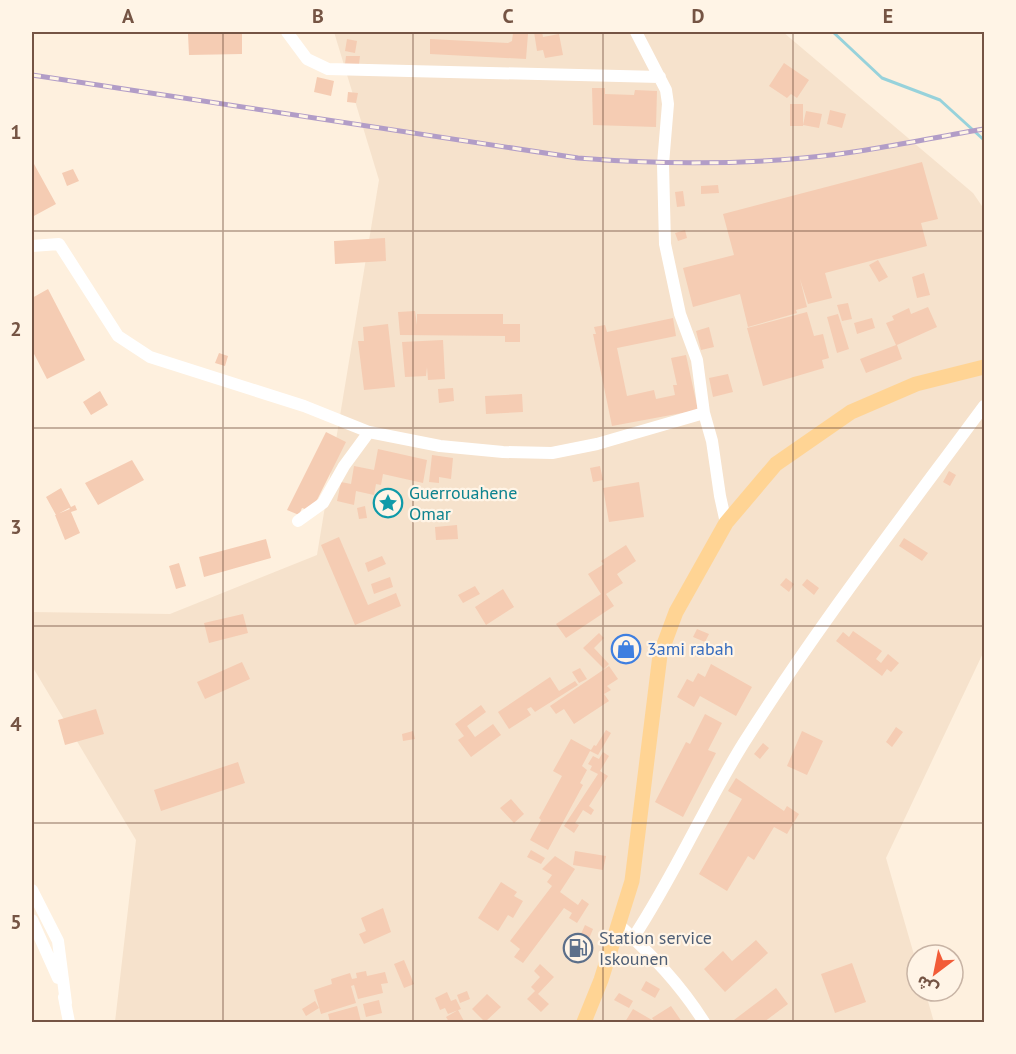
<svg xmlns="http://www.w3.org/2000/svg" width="1016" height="1054" font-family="'PT Sans','Noto Sans Arabic',sans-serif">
<rect width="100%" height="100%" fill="#fef0de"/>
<path fill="#f6e2cc" d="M334 32H783L973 193 984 209V651L886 858 917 965V991H925L934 1022H115L136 840 32 666V612L170 614 317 555 379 180Z"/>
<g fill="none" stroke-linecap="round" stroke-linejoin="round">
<path stroke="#97d2db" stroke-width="3" d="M833 32 882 78 940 100 984 140"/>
</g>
<path fill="#f5ccb3" d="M534 32H542L543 37 559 34 563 55 545 58 543 50 537 51Z
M242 33V54L189 55 188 34Z
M513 33 528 34 526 59 430 54V39L508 43 512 41Z
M347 39 357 41 355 53 345 51Z
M346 56H360L359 64H345Z
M784 63 809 80 797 98 791 94 787 98 769 86Z
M317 77 334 81 331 96 314 92Z
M592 88H605V94L634 95 635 90 657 91 656 127 593 125Z
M348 92 358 93 356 103 347 102Z
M790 104H803V126H790Z
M830 110 846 114 842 128 827 124Z
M806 111 822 114 819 128 803 125Z
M922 162 938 219 921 223 927 246 825 273 832 298 808 304 800 279 807 307 796 310 797 313 748 327 740 294 693 307 683 268 734 255 723 214Z
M34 164 56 204 32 217V165Z
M73 169 79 181 67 186 62 173Z
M718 185 719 193 701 194V186Z
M683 191 685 206 677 207 675 192Z
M685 230 687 238 678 241 675 233Z
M385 238 386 261 335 264 334 241Z
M878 260 888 277 879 282 869 265Z
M924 273 930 295 917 298 912 277Z
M48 289 85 360 47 379 32 350V298Z
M848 303 852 319 842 321 837 305Z
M928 307 937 327 897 345 902 359 866 373 860 359 896 345 886 323 894 320 892 316 909 308 911 314Z
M415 311 417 325V314H503V324H520V342H505V336L400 335 398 312Z
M807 312 814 336 823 334 829 358 822 360 824 368 763 386 747 328Z
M838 314 849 349 837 353 827 317Z
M673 318 676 336 617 348 627 396 654 390 656 399 675 395 673 385H677L671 358 686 355 698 410 612 426 593 334H596L594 327 605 325 607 332Z
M872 318 875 328 857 334 854 323Z
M388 324 395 387 364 390 358 341H364L363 327Z
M709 327 714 347 701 350 696 331Z
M443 340 445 379 428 380 427 367 426 376 405 377 402 342Z
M219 353 228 356 225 366 215 363Z
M728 374 733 392 713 397 709 378Z
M453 388 454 401 439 403 438 389Z
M100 391 108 405 91 415 83 402Z
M522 394 523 412 486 414 485 396Z
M326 432 346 442 314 506 308 510 302 508 299 515 287 510Z
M378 449 427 460 423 483 383 474 381 485 376 484 374 495 356 491 354 505 337 501 341 482 351 484 354 466 374 470Z
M432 455 453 458 451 479 439 477V483L429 482Z
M132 460 144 480 98 505 85 483Z
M600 466 603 480 593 482 590 468Z
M949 471 956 475 950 486 943 482Z
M639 482 644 517 609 522 603 488Z
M61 488 71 507 75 505 77 510 71 512 80 533 65 540 55 515 70 509 69 508 56 515 46 497Z
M365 506 367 518 359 519 357 508Z
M457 525 458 539 436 540 435 527Z
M339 537 368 605 396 593 401 606 355 625 321 545Z
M904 538 928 553 922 561 899 546Z
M266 539 271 558 204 577 199 557Z
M626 545 636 561 617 574 623 583 606 594 614 606 566 638 556 624 601 594 588 574 604 564 601 561Z
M382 556 386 564 368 572 365 563Z
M179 563 186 586 176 589 169 566Z
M390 577 393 587 374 594 371 584Z
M786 578 794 584 789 592 780 585Z
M807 579 819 588 814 595 802 585Z
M475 586 480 594 463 603 458 595Z
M503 589 514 607 486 625 475 607Z
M243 614 248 633 209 643 204 623Z
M697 629 709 634 705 642 693 637Z
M853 631 882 651 876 659 881 663 888 654 899 663 891 672 887 669 882 676 836 641 843 632 849 637Z
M599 633 604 638 594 648 609 664 604 669 583 648Z
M242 662 250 679 205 699 197 682Z
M711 664 752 687 736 716 700 696 694 707 677 697 687 679 693 682 698 673 705 677Z
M609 666 618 679 607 686 611 690 604 694 609 701 574 724 564 709 556 714 550 706Z
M580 668 587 679 579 683 572 672Z
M550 677 559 691 575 681 578 685 535 712 531 707 527 709 531 715 509 729 498 712Z
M481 705 486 712 467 726 475 737 493 724 501 735 471 757 458 740 464 736 455 724Z
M96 709 104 734 65 745 58 720Z
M705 714 722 723 708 750 716 753 683 817 655 802 686 742 690 744Z
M896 727 903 732 892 747 886 742Z
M606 730 611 733 598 755 590 751 582 766 587 770 580 783 583 785 548 850 530 840 541 820 539 818 562 776 553 771 571 739 591 750 594 745 596 746Z
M413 731 415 739 403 741 402 734Z
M802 731 823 741 807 775 787 766Z
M763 743 769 748 760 759 754 754Z
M603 752 609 756 600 771 608 776 589 806 594 810 591 815 583 810 575 823 579 825 574 833 564 826 598 774 590 770 592 766 588 764 593 756 599 759Z
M238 762 245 783 161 811 154 790Z
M736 778 784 811 787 806 799 814 787 834 774 827 754 860 748 856 727 891 699 874 742 799 728 791Z
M511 799 524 814 514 823 500 808Z
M531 850 545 858 541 864 527 857Z
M575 851 606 856 603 870 573 865Z
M555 856 575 869 560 892 578 905 582 899 589 904 577 923 569 918 572 913 564 908 523 963 514 957 520 949 510 941 552 886 547 882 552 875 542 869Z
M501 882 517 892 514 896 523 901 513 918 508 915 498 931 478 918Z
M383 908 391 932 364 944 359 934 366 931 361 918Z
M585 925 593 929 580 960 571 956Z
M756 940 768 953 725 992 704 969 723 951 732 961Z
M404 960 414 984 404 988 394 964Z
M852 963 866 1002 835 1013 821 974Z
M540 964 554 977 538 994 549 1004 541 1012 527 999 535 991 531 987 540 977 534 971Z
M366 971 367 976 385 972 388 983 381 984 383 993 358 999 354 985 351 986 356 1003 321 1014 314 990 332 984 331 979 350 973 352 979 357 978 356 973Z
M646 981 660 989 655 998 641 990Z
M776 988 788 1004 764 1022H736L734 1020Z
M467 991 470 999 460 1003 457 995Z
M447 992 451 1001 456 999 461 1009 448 1014 445 1008 440 1010 435 998Z
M619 993 633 1001 629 1008 614 1000Z
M487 994 501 1007 485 1022 472 1009Z
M379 1000 382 1013 366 1017 363 1004Z
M315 1001 319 1008 306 1016 302 1009Z
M357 1006 361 1022H330L328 1014Z
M671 1006 682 1022H655L652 1018Z
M633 1009 652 1020 651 1022H625Z
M458 1010 464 1021 449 1022 446 1017Z"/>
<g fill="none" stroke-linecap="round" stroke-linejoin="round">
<path stroke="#fff" stroke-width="12" d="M287 32 307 59 328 69 660 77
M636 32 666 90 668 104 663 164 665 244 680 314 697 360 704 413 712 441 720 496 726 523
M32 246 59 244 118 336 150 357 304 406 369 432 440 446 503 452 552 453 597 444 704 413
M298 521 323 503 344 466 369 432
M32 890 58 941 66 1003
M32 920 58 978
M619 925C652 955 680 984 704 1022
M633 938C674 876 704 807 743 744 817 627 902 517 984 406
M64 997 69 1022"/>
<path stroke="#ffd494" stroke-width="15" d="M584 1022 601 980 632 881 660 655 676 612 726 523 776 464 851 412 916 384 984 367"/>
<g stroke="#b29dc7" stroke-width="5">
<path id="rail" d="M32 75 578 158C654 164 727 165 803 158 863 153 924 139 984 129"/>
</g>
<use href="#rail" stroke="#fff4e6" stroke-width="3" stroke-dasharray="9" stroke-linecap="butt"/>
</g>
<path fill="none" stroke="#755444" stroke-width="1.5" stroke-opacity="0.55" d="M223 32V1022M413 32V1022M603 32V1022M793 32V1022M32 231H984M32 428H984M32 626H984M32 823H984"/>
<defs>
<g id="sight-ring" transform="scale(1.5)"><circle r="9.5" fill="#fff4e6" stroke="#0f9aa8" stroke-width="1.5"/><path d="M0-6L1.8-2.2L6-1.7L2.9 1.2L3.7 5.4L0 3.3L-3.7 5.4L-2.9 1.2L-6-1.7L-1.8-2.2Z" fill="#0f9aa8"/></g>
<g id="shop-ring" transform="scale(1.5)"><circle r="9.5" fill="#fff4e6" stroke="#3f7fe0" stroke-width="1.5"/><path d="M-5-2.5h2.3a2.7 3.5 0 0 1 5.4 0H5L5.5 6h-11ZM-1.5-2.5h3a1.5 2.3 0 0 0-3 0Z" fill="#3f7fe0"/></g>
<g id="fuel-ring" transform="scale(1.5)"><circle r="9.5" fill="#fff4e6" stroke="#5c6f8a" stroke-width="1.5"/><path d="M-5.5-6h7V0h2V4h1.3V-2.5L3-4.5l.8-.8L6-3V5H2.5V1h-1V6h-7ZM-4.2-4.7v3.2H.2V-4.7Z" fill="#5c6f8a"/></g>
</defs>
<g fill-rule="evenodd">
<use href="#sight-ring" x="388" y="503"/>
<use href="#shop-ring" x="626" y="649"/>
<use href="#fuel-ring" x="578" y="948"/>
</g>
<g text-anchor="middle" stroke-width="4.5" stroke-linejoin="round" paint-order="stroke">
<g font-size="18" fill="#0d838f" stroke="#fff4e6" text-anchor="start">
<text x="409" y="499">Guerrouahene<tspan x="409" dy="21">Omar</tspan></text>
</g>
<g font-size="18" fill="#366cbe" stroke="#fff4e6" text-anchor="start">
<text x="647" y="655">3ami rabah</text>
</g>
<g font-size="18" fill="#4e5e75" stroke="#fff4e6" text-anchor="start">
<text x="599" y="944">Station service<tspan x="599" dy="21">Iskounen</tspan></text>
</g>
</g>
<rect width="1016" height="1054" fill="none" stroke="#fff4e6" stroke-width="66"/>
<g transform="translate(935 973) rotate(212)"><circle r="28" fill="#fff4e6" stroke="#c8b4a5" stroke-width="1.5"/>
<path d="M0-4.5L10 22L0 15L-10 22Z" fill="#f25c38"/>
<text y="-9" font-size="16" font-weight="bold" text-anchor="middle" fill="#755444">ش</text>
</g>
<rect x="33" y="33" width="950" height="988" fill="none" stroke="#755444" stroke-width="2"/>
<g font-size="20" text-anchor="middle" font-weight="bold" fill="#755444">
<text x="128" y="23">A</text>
<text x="318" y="23">B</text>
<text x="508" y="23">C</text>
<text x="698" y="23">D</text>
<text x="888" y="23">E</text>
<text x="16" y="139">1</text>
<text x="16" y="336">2</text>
<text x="16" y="534">3</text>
<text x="16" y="731">4</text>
<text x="16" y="929">5</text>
</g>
</svg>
